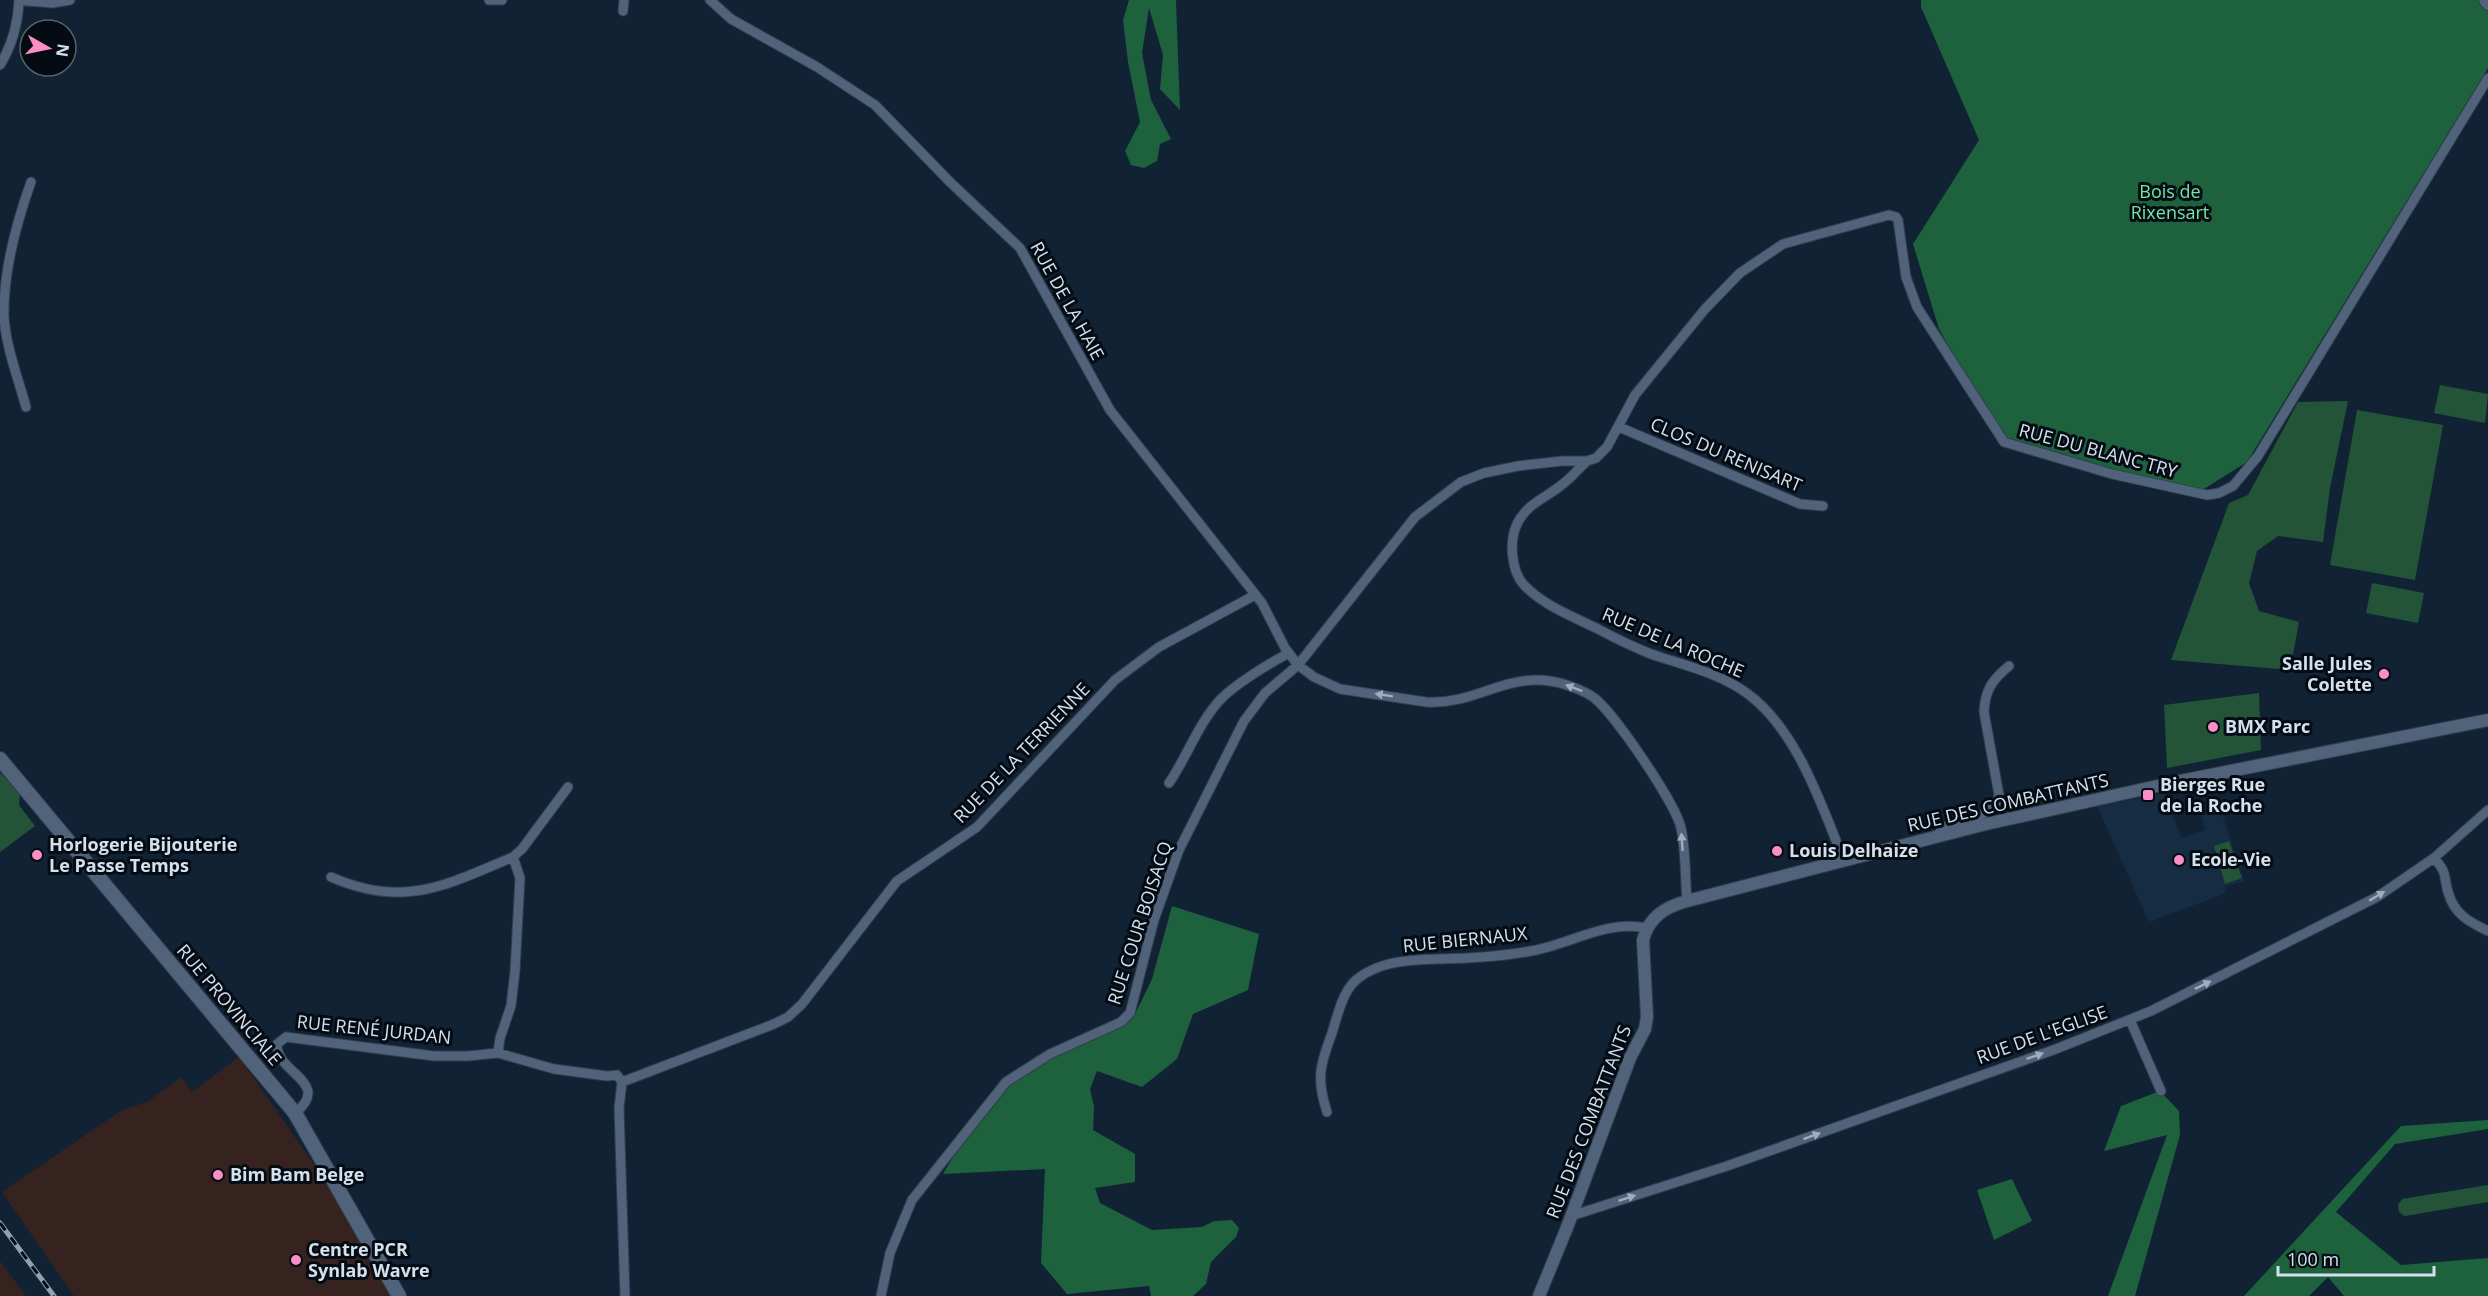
<svg xmlns="http://www.w3.org/2000/svg" width="2488" height="1296" font-family="'Open Sans',sans-serif">
<rect width="100%" height="100%" fill="#112235"/>
<path fill="#162c43" d="M2165 793 2181 838 2205 830 2201 815 2222 813 2244 881 2225 887 2226 893 2149 922 2097 806Z"/>
<path fill="#36231f" d="M239 1057 322 1176 390 1296H74L2 1192 122 1110 147 1102 181 1077 192 1092Z
M0 1261 26 1296H0Z"/>
<path fill="#235438" d="M2440 385 2488 394 2485 423 2434 413Z
M2348 401 2330 488 2323 542 2278 536 2257 551 2249 583 2259 611 2299 622 2290 670 2171 660 2229 503 2248 495 2298 402Z
M2357 410 2443 425 2415 580 2330 565Z
M2372 583 2424 593 2418 623 2366 613Z
M2259 693 2261 750 2167 768 2164 705Z
M0 773 20 793 19 805 35 826 0 852Z
M2229 841 2242 878 2225 884 2214 846Z
M2488 1185V1202L2405 1216 2399 1212 2398 1205 2402 1199Z"/>
<path fill="#1d613d" d="M1129 0H1176L1180 110 1160 89 1163 55 1149 8 1142 53 1151 100 1171 139 1160 144 1157 161 1144 168 1131 165 1125 151 1140 122 1128 62 1123 20Z
M1921 0H2488V68L2247 462 2199 492 2047 455 1999 439 1939 329 1913 244 1979 140 1921 7Z
M1172 906 1259 934 1248 990 1193 1014 1177 1059 1142 1087 1097 1071 1090 1089 1094 1107 1093 1130 1135 1154V1182L1095 1188 1100 1203 1152 1230 1202 1227 1214 1221 1232 1220 1239 1228 1236 1237 1211 1262 1206 1284 1193 1296H1151L1149 1286 1067 1294 1041 1263 1045 1169 943 1174 973 1122 1003 1087 1052 1052 1135 1014 1152 979Z
M2160 1091 2179 1111 2180 1135 2135 1296H2108L2167 1135 2104 1151 2121 1106Z
M2488 1120V1129L2395 1144 2336 1212 2401 1265 2488 1258V1296H2344L2328 1277 2309 1296H2244L2401 1126Z
M2012 1179 2032 1221 1994 1240 1977 1190Z"/>
<g fill="none" stroke-linecap="round" stroke-linejoin="round">
<g stroke="#333e4e" stroke-width="11">
<path id="minor" d="M19 0 52 3 70 0
M489 0H502
M710 0 731 19 817 67 875 105 951 183 1020 248 1110 410 1262 603 1285 648 1298 665 1314 677 1340 689 1426 702C1468 705 1498 680 1537 680 1555 680 1578 687 1593 697 1613 711 1676 804 1681 828 1686 851 1685 877 1687 901
M623 11 624 0
M0 65C13 44 18 24 19 0
M26 407C18 378 6 347 4 317 3 272 16 224 31 182
M1619 427 1800 504 1823 506
M1587 461C1579 468 1572 477 1564 483 1548 497 1527 503 1517 524 1509 541 1511 571 1524 585 1544 606 1572 616 1598 629 1615 638 1633 647 1651 654 1683 665 1720 673 1748 694 1797 730 1822 806 1844 861
M1169 783C1187 757 1198 724 1220 700 1235 684 1270 663 1289 653
M1941 836 1940 831 1943 828C1961 818 1994 819 1999 795L1984 712C1985 690 1992 680 2009 666
M2434 858C2448 874 2443 874 2448 892 2454 914 2469 922 2488 931
M331 877C404 909 446 885 513 857
M2130 1020 2161 1091
M498 1053 500 1038 511 1006 515 971 520 878 513 857 522 849 568 787
M622 1082 774 1024 788 1017 802 1004 897 881 977 827 1115 680 1159 647 1255 595
M622 1082 619 1108 625 1296
M1327 1112C1316 1079 1320 1065 1332 1033 1337 1017 1342 995 1353 983 1381 955 1432 960 1467 958 1488 957 1510 955 1531 951 1568 945 1608 919 1646 928
M295 1113C333 1082 276 1074 277 1044L286 1037 434 1056H468L498 1053 554 1069 607 1076 617 1075 622 1082
M1571 1216 1727 1166 2056 1049 2151 1011 2377 897 2434 858 2488 810
M881 1296 890 1253 912 1200 1006 1082 1050 1054 1121 1022 1130 1013 1154 920 1179 850 1244 721 1265 693 1298 665 1415 517 1461 482 1484 473 1518 466 1562 461H1587L1596 458 1607 447 1635 395 1705 309 1740 273 1783 244 1889 215 1896 217 1898 220 1906 277 1917 307 2004 442 2112 474 2207 495 2219 493 2233 486 2258 456 2488 78"/>
</g>
<g stroke="#333e4e" stroke-width="14">
<path id="tertiary" d="M2485 0 2488 4
M1539 1296 1568 1225 1630 1058 1645 1029 1647 1017 1643 940C1649 917 1665 907 1687 901L1986 824 2180 781 2488 720"/>
</g>
<g stroke="#333e4e" stroke-width="16">
<path id="secondary" d="M0 759 295 1113 399 1296"/>
</g>
<use href="#minor" stroke="#50637a" stroke-width="9"/>
<use href="#tertiary" stroke="#50637a" stroke-width="12"/>
<use href="#secondary" stroke="#50637a" stroke-width="14"/>
<g stroke="#92a0af" stroke-width="5">
<path id="rail" d="M0 1223 54 1296"/>
</g>
<use href="#rail" stroke="#050b13" stroke-width="3" stroke-dasharray="9" stroke-linecap="butt"/>
</g>
<defs><path id="oneway-solid" d="M-6-.8H1V-3.2L6.5 0L1 3.2V.8H-6Z" transform="scale(1.5)"/></defs>
<g fill="#9faebf">
<use href="#oneway-solid" transform="translate(1574 688) rotate(-159)"/>
<use href="#oneway-solid" transform="translate(1384 695) rotate(-171)"/>
<use href="#oneway-solid" transform="translate(1682 842) rotate(-94)"/>
<use href="#oneway-solid" transform="translate(2377 896) rotate(-31)"/>
<use href="#oneway-solid" transform="translate(2203 985) rotate(-26)"/>
<use href="#oneway-solid" transform="translate(2035 1056) rotate(-19)"/>
<use href="#oneway-solid" transform="translate(1812 1136) rotate(-20)"/>
<use href="#oneway-solid" transform="translate(1627 1198) rotate(-18)"/>
</g>
<g fill="#fb8fc5" stroke="#050b13" stroke-width="2">
<circle cx="2384" cy="674" r="6"/>
<circle cx="2213" cy="727" r="6"/>
<rect x="2142" y="789" width="12" height="12" rx="3"/>
<circle cx="1777" cy="851" r="6"/>
<circle cx="37" cy="855" r="6"/>
<circle cx="2179" cy="860" r="6"/>
<circle cx="218" cy="1175" r="6"/>
<circle cx="296" cy="1260" r="6"/>
</g>
<g text-anchor="middle" stroke-width="6" stroke-linejoin="round" paint-order="stroke">
<g font-size="18" fill="#72e6a3" stroke="#050b13">
<text x="2170" y="198">Bois de<tspan x="2170" dy="21">Rixensart</tspan></text>
</g>
<g font-size="18" fill="#d4e0ed" stroke="#050b13">
<text transform="translate(1067 301) rotate(61)" y="6">RUE DE LA HAIE</text>
<text transform="translate(2098 451) rotate(15)" y="6">RUE DU BLANC TRY</text>
<text transform="translate(1726 455) rotate(23)" y="6">CLOS DU RENISART</text>
<text transform="translate(1673 643) rotate(23)" y="6">RUE DE LA ROCHE</text>
<text transform="translate(1022 753) rotate(-46)" y="6">RUE DE LA TERRIENNE</text>
<text transform="translate(2008 803) rotate(-13)" y="6">RUE DES COMBATTANTS</text>
<text transform="translate(1140 923) rotate(-72)" y="6">RUE COUR BOISACQ</text>
<text transform="translate(1465 940) rotate(-6)" y="6">RUE BIERNAUX</text>
<text transform="translate(229 1005) rotate(50)" y="6">RUE PROVINCIALE</text>
<text transform="translate(374 1030) rotate(6)" y="6">RUE RENÉ JURDAN</text>
<text transform="translate(2042 1035) rotate(-20)" y="6">RUE DE L'EGLISE</text>
<text transform="translate(1589 1122) rotate(-69)" y="6">RUE DES COMBATTANTS</text>
</g>
<g font-size="18" font-weight="bold" fill="#d4e0ed" stroke="#050b13" text-anchor="start">
<text x="2372" y="670" text-anchor="end">Salle Jules<tspan x="2372" dy="21">Colette</tspan></text>
<text x="2225" y="733">BMX Parc</text>
<text x="2160" y="791">Bierges Rue<tspan x="2160" dy="21">de la Roche</tspan></text>
<text x="49" y="851">Horlogerie Bijouterie<tspan x="49" dy="21">Le Passe Temps</tspan></text>
<text x="1789" y="857">Louis Delhaize</text>
<text x="2191" y="866">Ecole-Vie</text>
<text x="230" y="1181">Bim Bam Belge</text>
<text x="308" y="1256">Centre PCR<tspan x="308" dy="21">Synlab Wavre</tspan></text>
</g>
</g>
<g transform="translate(48 48) rotate(99)"><circle r="28" fill="#050b13" stroke="#58606a" stroke-width="1.5"/>
<path d="M0-4.5L10 22L0 15L-10 22Z" fill="#fb8fc5"/>
<text y="-9" font-size="16" font-weight="bold" text-anchor="middle" fill="#d4e0ed">N</text>
</g>
<path d="M2278 1266v9h156v-9" fill="none" stroke="#d4e0ed" stroke-width="3"/>
<text x="2287" y="1266" font-size="18" fill="#d4e0ed" stroke="#050b13" stroke-width="4.5" paint-order="stroke">100 m</text>
</svg>
